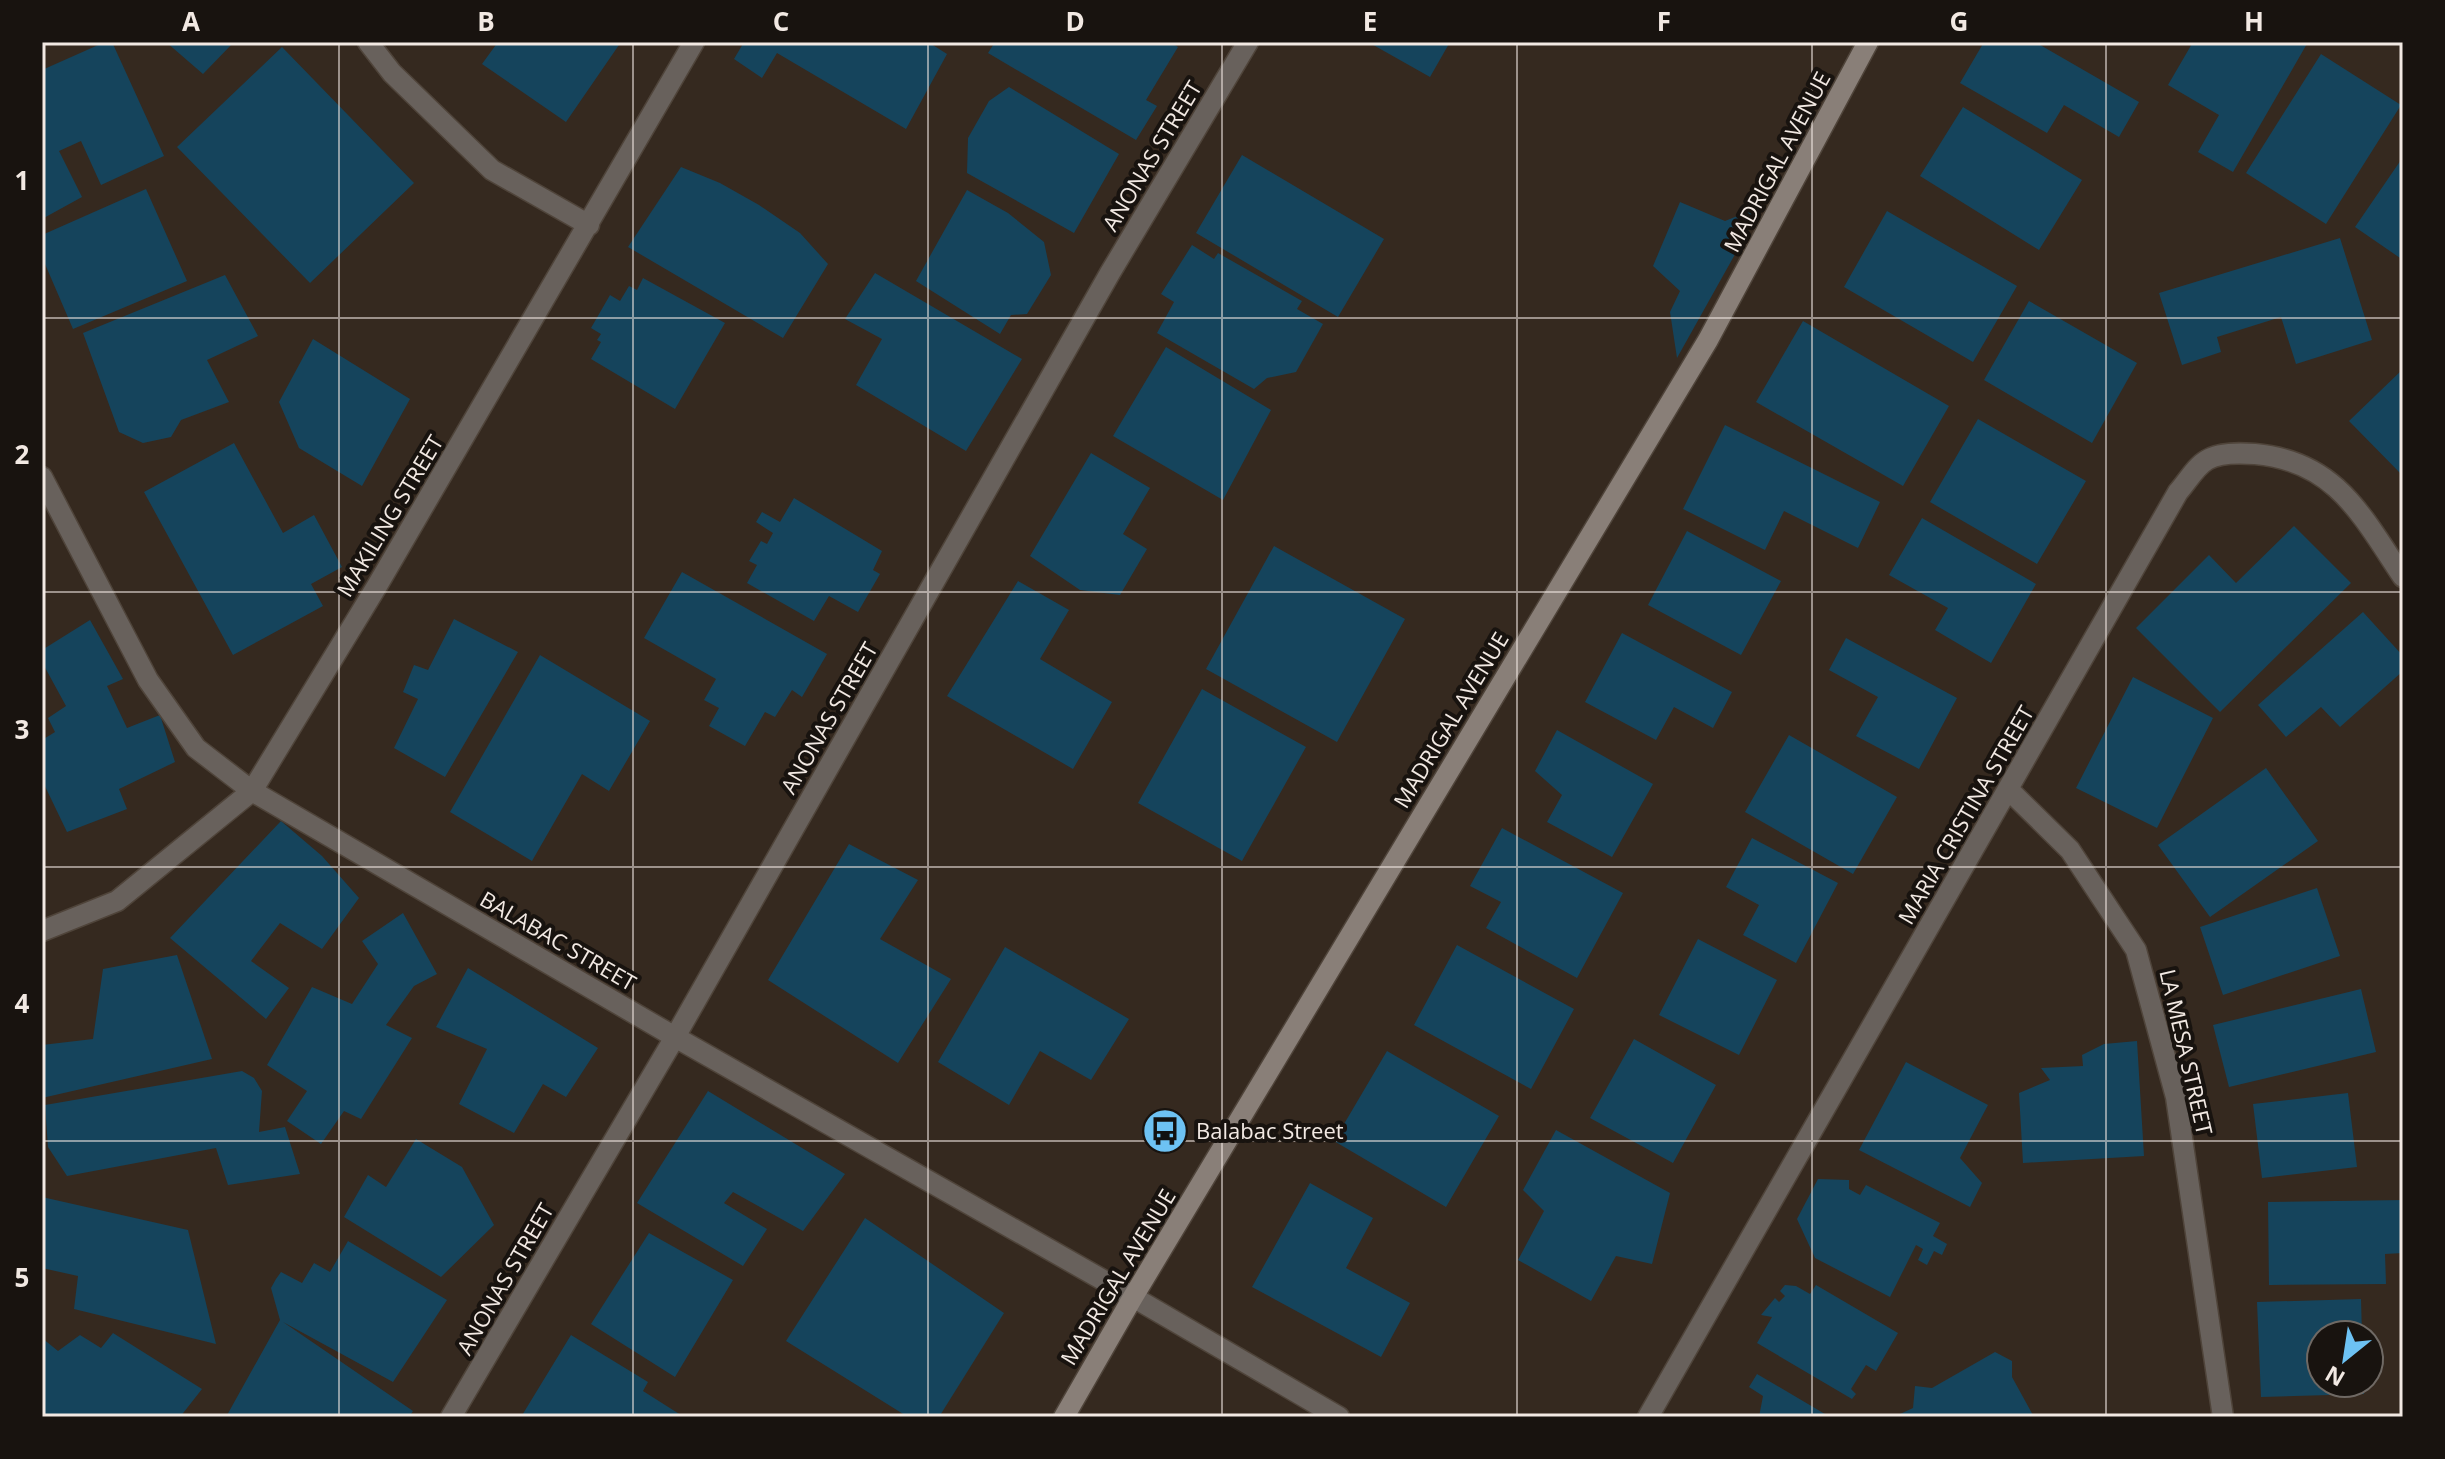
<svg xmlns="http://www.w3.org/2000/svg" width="2445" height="1459" font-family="'Open Sans',sans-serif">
<rect width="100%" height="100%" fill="#35291f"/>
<path fill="#15445c" d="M105 42H112L164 156 101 185 81 141 59 151 82 197 42 219V70Z
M166 42H234L203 74Z
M498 42H621L566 122 482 64Z
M744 42H928L947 54 906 129 777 53 762 78 734 59Z
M995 42H1170L1178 47 1146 100 1157 106 1136 140 988 53Z
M1368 42H1450L1430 77Z
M1984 42H2035L2139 102 2119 137 2064 105 2047 133 1960 83Z
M2193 42H2308L2233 172 2198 152 2219 115 2168 85Z
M282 47 414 183 310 283 177 147Z
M2321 54 2401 105 2326 224 2246 173Z
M1009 87 1119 154 1074 233 967 173 968 138 989 101Z
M1963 107 2082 180 2039 250 1920 176Z
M1242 155 1384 239 1338 317 1196 233Z
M2403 157V260L2355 227Z
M681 167 720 183 759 205 800 233 828 264 783 338 628 247Z
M146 189 187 281 73 329 42 257V235Z
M967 190 1008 213 1044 242 1051 275 1027 314 1011 315 1000 334 916 281Z
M1680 202 1725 221 1762 206 1677 358 1670 312 1680 291 1653 266Z
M1887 211 2017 286 1973 362 1844 287Z
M2340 238 2372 340 2296 364 2281 317 2217 337 2221 352 2182 365 2159 293Z
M1192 245 1214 259 1218 253 1302 301 1297 309 1323 324 1296 372 1267 378 1254 389 1157 333 1174 302 1161 294Z
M875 273 1022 359 966 451 856 385 882 339 845 319Z
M225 275 258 336 207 360 229 402 181 420 171 437 143 443 119 432 83 333Z
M643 278 725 323 675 409 591 359 601 342 597 340 601 334 591 328 610 295 620 301 629 286 637 290Z
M2029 301 2137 363 2092 443 1984 380Z
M1803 321 1949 406 1903 486 1756 402Z
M313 339 410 399 362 486 299 448 279 402Z
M1166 347 1271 410 1223 500 1113 436Z
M2403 369V476L2349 421Z
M1978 419 2086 481 2037 564 1930 502Z
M1725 425 1880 502 1858 548 1784 511 1765 550 1683 509Z
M234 443 283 533 314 515 342 567 311 584 323 606 233 655 144 492Z
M1091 453 1150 488 1123 534 1147 549 1120 595 1080 590 1030 556Z
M794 498 882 551 873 570 880 574 858 612 829 596 814 621 747 583 757 565 749 561 761 541 767 544 773 533 756 522 762 512 780 522Z
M1922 518 2036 584 1991 663 1935 630 1948 608 1889 575Z
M2294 526 2351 583 2220 712 2136 628 2209 555 2236 583Z
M1687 531 1781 581 1741 655 1648 605Z
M1274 546 1405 619 1337 742 1206 669Z
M682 572 827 654 802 697 792 690 775 717 765 712 745 746 709 726 719 708 704 700 716 679 644 638Z
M1018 581 1069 610 1040 659 1112 702 1073 769 947 696Z
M2363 612 2403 656V671L2340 727 2321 707 2286 737 2258 705Z
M454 619 518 652 445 777 394 748 418 699 403 692 414 665 428 670Z
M90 620 123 679 107 686 127 728 160 715 175 762 119 789 127 809 67 832 42 780V740L55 732 48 718 66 706 42 662V650Z
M1622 633 1732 692 1713 728 1674 707 1656 740 1585 702Z
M1846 638 1957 698 1919 769 1856 736 1878 697 1829 670Z
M540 655 650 721 609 791 582 774 532 861 450 812Z
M2133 677 2213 718 2157 828 2076 788Z
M1202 689 1306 747 1242 861 1138 803Z
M1557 730 1653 784 1612 857 1547 822 1562 795 1535 771Z
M1789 735 1897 797 1853 874 1745 812Z
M2266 768 2318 841 2210 917 2158 845Z
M281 821 322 856 359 898 322 949 280 923 251 961 289 988 266 1019 170 938Z
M1502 828 1623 893 1577 978 1486 928 1501 902 1470 886Z
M1752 838 1838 883 1796 963 1743 935 1759 905 1726 887Z
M849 844 918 880 880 939 951 979 898 1063 768 980Z
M2317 888 2340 956 2223 995 2200 927Z
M403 913 437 974 414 986 386 1025 412 1038 361 1119 344 1111 321 1144 287 1121 307 1091 267 1065 312 987 352 1004 378 964 362 941Z
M1698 939 1777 980 1739 1055 1659 1015Z
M1457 945 1574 1009 1531 1089 1414 1025Z
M1005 947 1129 1019 1091 1080 1040 1051 1009 1105 938 1062Z
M177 955 212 1059 42 1098V1045L93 1039 103 969Z
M468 968 598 1048 566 1097 543 1084 514 1133 459 1104 487 1049 436 1027Z
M2361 989 2376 1052 2229 1087 2213 1025Z
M1634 1039 1716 1085 1673 1163 1590 1118Z
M2137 1041 2144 1156 2023 1163 2019 1093 2050 1080 2041 1068 2083 1066 2082 1055 2104 1044Z
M1387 1051 1499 1116 1446 1207 1334 1141Z
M1906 1062 1988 1105 1960 1158 1982 1183 1970 1207 1859 1150Z
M242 1071 254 1078 262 1091 259 1132 285 1127 300 1174 228 1185 216 1148 67 1176 48 1147 45 1105Z
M708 1091 845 1174 803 1231 733 1192 724 1203 767 1229 743 1266 637 1203Z
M2348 1093 2357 1167 2262 1178 2253 1104Z
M1556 1130 1670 1193 1652 1264 1616 1256 1591 1301 1518 1260 1544 1211 1523 1190Z
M416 1139 462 1167 494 1225 441 1277 344 1217 368 1175 386 1187Z
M1818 1179 1849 1180V1189L1860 1195 1866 1185 1940 1223 1933 1236 1947 1244 1942 1255 1934 1251 1927 1265 1918 1260 1923 1249 1916 1245 1890 1297 1815 1258 1797 1219Z
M1310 1183 1373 1218 1346 1268 1410 1303 1381 1357 1252 1287Z
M42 1197 188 1230 216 1344 74 1309 78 1276 42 1268Z
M2403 1200V1253L2385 1254 2386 1284 2269 1285 2268 1202Z
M865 1218 1004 1313 939 1417H908L786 1341Z
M649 1233 733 1280 675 1377 591 1324Z
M348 1241 447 1300 393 1382 283 1322 413 1411 409 1417H226L280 1320 271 1288 276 1279 281 1272 302 1283 314 1263 330 1272Z
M1785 1285 1796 1286 1810 1294 1816 1285 1898 1333 1876 1371 1866 1365 1851 1389 1856 1394 1852 1399 1757 1343 1772 1317 1761 1315 1775 1298 1779 1302 1785 1296 1780 1291Z
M2361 1299 2362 1335H2321V1383H2364V1394L2261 1397 2257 1302Z
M113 1333 202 1389 180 1417H42V1338L58 1351 80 1335 101 1348Z
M571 1335 648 1382 643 1391 684 1417H521Z
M1995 1352 2012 1361V1377L2034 1417H1905L1900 1414 1913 1408 1915 1386 1932 1388Z
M1757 1374 1830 1417H1759L1763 1396 1749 1387Z"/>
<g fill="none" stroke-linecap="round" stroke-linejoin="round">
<g stroke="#4f443a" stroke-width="23">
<path id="street" d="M368 42 392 73 492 170 589 225
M42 477 148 680 196 748 252 791 675 1037 1133 1297 1339 1417
M2009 790 2070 850 2136 950 2176 1097 2223 1417
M42 931 117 901 252 791 377 586 694 42
M451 1417 675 1037 1110 273 1248 42
M1648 1417 2178 492C2187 482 2196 466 2207 460 2219 452 2241 453 2255 454 2336 461 2362 516 2403 577"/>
</g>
<g stroke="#4f443a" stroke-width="23">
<path id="secondary" d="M1064 1417 1133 1297 1708 340 1868 42"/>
</g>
<use href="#street" stroke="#68615c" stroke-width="20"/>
<use href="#secondary" stroke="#897f78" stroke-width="20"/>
</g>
<path fill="none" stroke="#f2e9e3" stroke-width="2" stroke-opacity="0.55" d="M339 42V1417M633 42V1417M928 42V1417M1222 42V1417M1517 42V1417M1812 42V1417M2106 42V1417M42 318H2403M42 592H2403M42 867H2403M42 1141H2403"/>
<defs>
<g id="bus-disc" transform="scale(2.3)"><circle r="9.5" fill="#6dc2f3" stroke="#18130f"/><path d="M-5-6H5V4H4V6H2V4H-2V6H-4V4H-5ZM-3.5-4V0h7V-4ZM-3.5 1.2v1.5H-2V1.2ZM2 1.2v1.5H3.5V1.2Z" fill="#111"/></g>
</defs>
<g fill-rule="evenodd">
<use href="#bus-disc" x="1165" y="1131"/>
</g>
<g text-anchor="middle" stroke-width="8" stroke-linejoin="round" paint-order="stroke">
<g font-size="22" fill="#f2e9e3" stroke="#18130f">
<text transform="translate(1152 156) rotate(-59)" y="8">ANONAS STREET</text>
<text transform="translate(1777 162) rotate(-62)" y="8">MADRIGAL AVENUE</text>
<text transform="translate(390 516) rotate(-59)" y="8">MAKILING STREET</text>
<text transform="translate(829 718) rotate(-60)" y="8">ANONAS STREET</text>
<text transform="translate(1451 720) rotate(-59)" y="8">MADRIGAL AVENUE</text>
<text transform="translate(1966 815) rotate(-60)" y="8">MARIA CRISTINA STREET</text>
<text transform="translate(558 941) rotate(30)" y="8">BALABAC STREET</text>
<text transform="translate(2186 1052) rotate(77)" y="8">LA MESA STREET</text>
<text transform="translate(1118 1277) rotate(-59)" y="8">MADRIGAL AVENUE</text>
<text transform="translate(505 1279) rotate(-60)" y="8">ANONAS STREET</text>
</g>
<g font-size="22" fill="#f2e9e3" stroke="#18130f" text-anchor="start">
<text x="1196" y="1139">Balabac Street</text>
</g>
</g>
<rect width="2445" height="1459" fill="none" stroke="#18130f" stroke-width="88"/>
<g transform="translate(2345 1359) rotate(210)"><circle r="38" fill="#18130f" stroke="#6f6964" stroke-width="2"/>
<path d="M0-6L14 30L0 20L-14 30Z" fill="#6dc2f3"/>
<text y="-12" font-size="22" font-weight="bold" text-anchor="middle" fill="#f2e9e3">N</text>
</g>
<rect x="44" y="44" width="2357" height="1371" fill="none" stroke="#f2e9e3" stroke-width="3"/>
<g font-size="26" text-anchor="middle" font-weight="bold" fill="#f2e9e3">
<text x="191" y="31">A</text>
<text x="486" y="31">B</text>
<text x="781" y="31">C</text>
<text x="1075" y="31">D</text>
<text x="1370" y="31">E</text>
<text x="1664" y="31">F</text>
<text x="1959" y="31">G</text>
<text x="2254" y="31">H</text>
<text x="22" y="190">1</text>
<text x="22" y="464">2</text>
<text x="22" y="739">3</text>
<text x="22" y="1013">4</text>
<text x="22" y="1287">5</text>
</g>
</svg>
